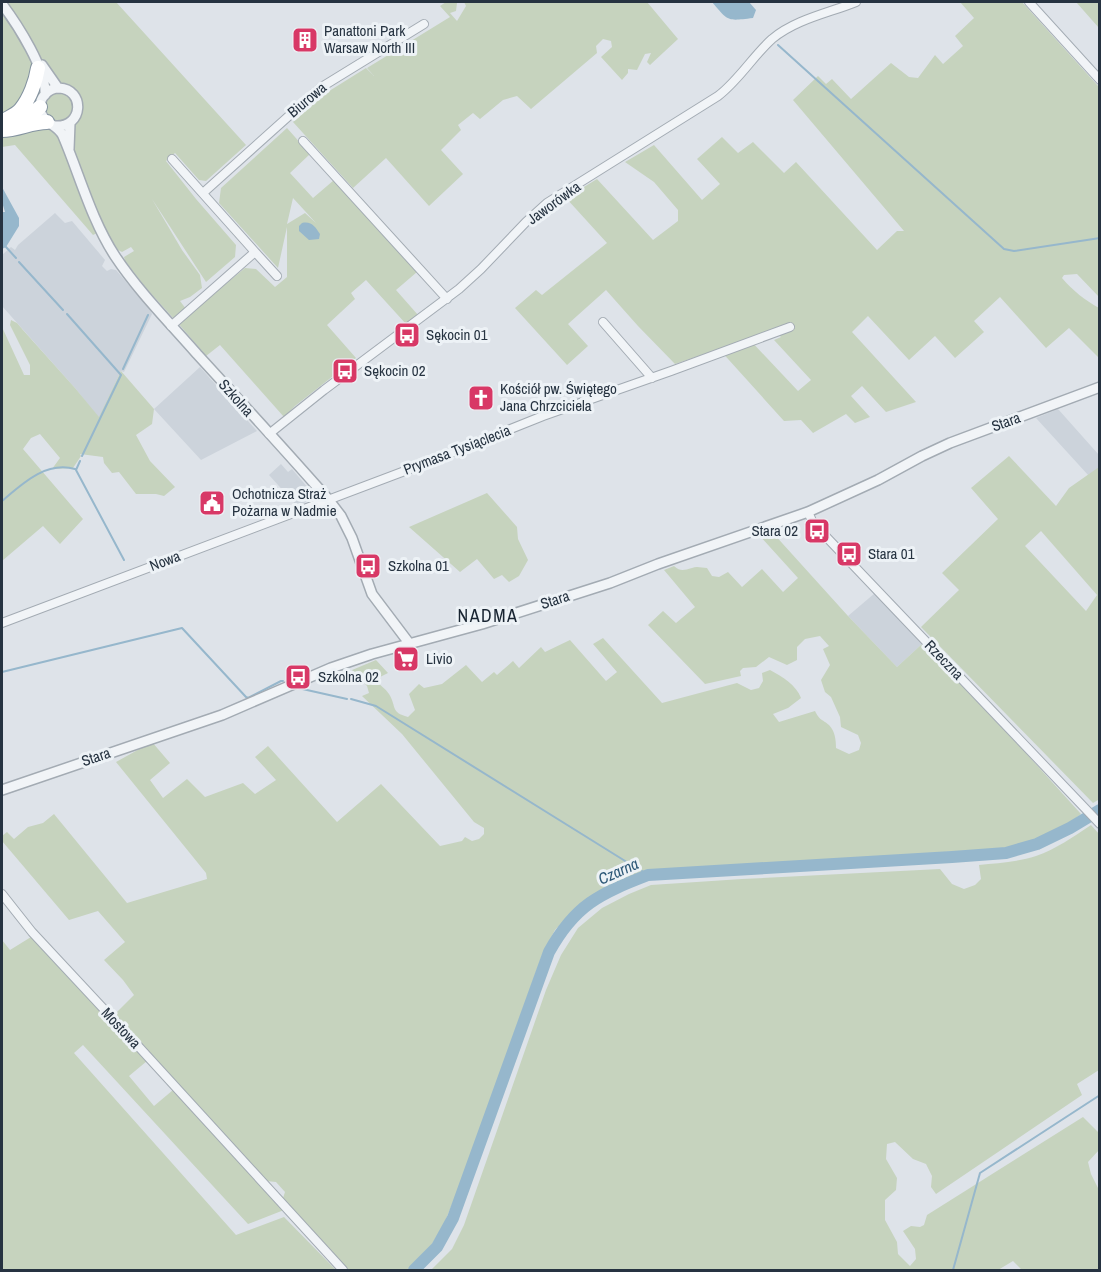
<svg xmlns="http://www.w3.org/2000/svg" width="1101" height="1272" font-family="'Archivo Narrow',sans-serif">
<rect width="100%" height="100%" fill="#dee3e9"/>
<path fill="#ccd3db" d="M55 213 65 223 72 221 105 260 102 266 107 271 111 269 116 270 151 311 152 314 124 372 121 371 99 418 75 388 2 306V255L11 247 15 250 18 245Z
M200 367 257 431 201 460 154 409Z
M1058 409 1099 455V487L1036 418Z
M281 464 288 472 292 469 314 495 313 499 297 506 269 475Z
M875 593 922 644 897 667 848 616Z"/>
<path fill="#c6d3be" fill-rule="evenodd" d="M2 2H116L246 145 206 181 199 180 175 153 166 161 196 199 236 245 235 257 206 282 152 199 182 250 200 275 202 288 190 297 180 301 186 309 175 320 146 288 125 261 124 257 134 251 131 247 122 252 118 250 105 229 93 235 15 145 2 147Z
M446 2H459L457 3 456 11 450 13 457 21 466 6 464 2H647L678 39 650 65 647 62 651 53 645 54 637 70 628 69V73L622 80 601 57 612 47 611 41 603 39 596 46 597 53 531 109 517 96 503 100 480 119 473 113 458 125 461 130 441 150 463 174 429 206 386 158 353 188 293 122 326 93 366 68 374 76 367 68 450 17 440 6Z
M960 2H1022L1099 87V297L1077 274 1064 275 1062 278C1073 291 1085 300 1099 308V358L1069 328 1046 348 1000 297 974 321 984 332 955 358 935 336 909 360 868 316 852 332 916 402 886 412 862 386 851 396 870 417 855 423 846 414 813 433 801 420 784 421 719 349 675 364 638 326 606 290 568 324 588 346 567 365 515 308 536 290 542 295 607 243 566 198 597 179 653 240 678 221V210L654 182 625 162 654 145 702 200 720 184 697 159 722 137 738 153 753 142 784 173 796 162 877 250 897 231H904L793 100 818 76 826 84 832 79 851 99 891 63 909 77 918 78 935 55 943 64 963 46 955 36 974 18ZM773 330 781 337 774 340 811 380 798 391 749 339Z
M1076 2H1099V28Z
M287 128 310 154 290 173 313 198 334 180 417 272 396 290 418 315 406 324 366 280 351 293 355 299 327 325 356 358 295 406 284 417 220 345 206 356 178 323 245 268 256 269 275 287 287 277V227L278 268 219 203 221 188ZM293 198 316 223 305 213 287 224Z
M11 320 17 323 23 330 75 388 99 417 121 371 154 409 152 424 136 435 150 461 175 487 164 496 156 494H136L119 472 112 473 104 463 103 457 80 454 81 456 73 468 52 469 60 458 40 434 31 438 23 449 83 519 60 544 43 526 2 561V327L24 375H30V365L10 325Z
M1009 456 1056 506 1069 488 1099 467 1100 799 1093 803 921 627 959 590 942 573 998 519 971 488ZM1041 531 1097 595 1086 611 1025 546Z
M487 493 517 527 518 539 528 560 519 576 509 582 502 575 494 579 477 559 460 572 409 527Z
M773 533 848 616 897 667 922 644 1024 751 1081 814 1072 821 1041 838 1007 848 698 868 638 873 601 891 575 909 555 930 542 955 460 1185 444 1224 429 1249 407 1270H349L283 1198 285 1192 276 1182 266 1181 114 1015 134 995 123 980 104 960 125 942 98 911 69 920 2 841V836L7 832 14 839 28 827 43 823 54 814 127 903 207 879 206 873 116 762 152 742 170 763 150 780 163 798 187 779 205 797 243 783 255 794 276 780 255 757 268 746 337 822 381 784 440 846 462 841 465 837 472 841 479 839 484 834V828L474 822 402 734 362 696 369 693 367 686 352 670 376 660 388 673 374 680C379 684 386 689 389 694 397 707 390 712 408 717L415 710 409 694 419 684 424 688 442 684 466 665 482 682 494 672 497 675 513 661 519 668 541 647 545 652 570 640 606 681 617 672 593 644 603 638 662 703 737 683 751 690 759 688 763 681 762 673 770 670C783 677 796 685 801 698L788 708 773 714 779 722 815 711C820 721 822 719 829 725 835 731 836 740 836 748L849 754 859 750 861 743 858 735 841 727 840 717 831 697 825 692 821 680 830 665 823 649 829 646 820 636 805 639 797 647V660L787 665 769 657 756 667 743 668 740 671 741 676 705 684 648 625 663 611 676 623 695 607 664 570 674 566C681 572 684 570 692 568 697 566 702 568 707 568L712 576 719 577 728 572 742 587 762 569 783 592 798 578 760 536Z
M1091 825 1100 835 1099 1070 1077 1084 1082 1095 936 1194 931 1187 932 1176 926 1164 913 1159 895 1142 887 1144 886 1159 897 1178 896 1190 885 1200V1220L897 1242 898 1254 910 1266 916 1259 915 1249 903 1231 911 1226 920 1227 924 1225 927 1215 1083 1117 1099 1133V1150L1088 1162 1091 1174 1099 1190V1270H1022L1013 1261 998 1270H431L452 1249 464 1225 546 990 561 955 578 928 602 908 629 894 651 885 742 879 940 869 952 884 964 889 975 885 981 879 979 865C997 863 1018 862 1036 856 1056 849 1073 837 1091 825Z
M31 937 109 1019 147 1061 129 1076 154 1106 173 1090 284 1210 248 1224 83 1045 74 1053 236 1235 284 1217 336 1270H2V940L10 950Z"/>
<path fill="#96b7cc" d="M712 2H749L756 10 753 18C727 21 729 22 712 2Z
M2 187 19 218V226L6 247 2 249V212H5L2 202Z
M302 223C312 221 315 227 320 234L319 239 309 240 299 231V226Z"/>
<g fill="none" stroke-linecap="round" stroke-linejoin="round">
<path stroke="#96b7cc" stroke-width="2" d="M778 45 1004 249 1014 251 1100 238
M6 247 16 258
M19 262 63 310
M67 314 121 375 82 456
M123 369 148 315
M80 461 76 470 124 560
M2 501C23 483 46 461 75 469
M2 672 182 628 246 697 248 698 281 681H283
M298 688 347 699
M351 699 376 706 638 869
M1099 810 1100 812
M642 871 648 875
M953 1270 980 1173 1100 1095"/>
<path stroke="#96b7cc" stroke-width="12" d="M414 1270 437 1247 453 1218 549 952C575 905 599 894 648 875L952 857 1006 853 1037 844 1070 828 1100 810"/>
<g stroke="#a3abb3" stroke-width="10">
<path id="minor" d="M1029 2 1100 80
M303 141 447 299
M203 193 320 88 424 24
M255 252 277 276
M603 322 652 378
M171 326 255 252 172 159
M269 434 324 390 459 289 481 269 526 222 547 203 718 96C739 80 753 56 772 39 796 19 829 13 856 2
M808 512 813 523 1100 824
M2 623 418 466 543 416 671 371 790 327
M2 894 32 932 128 1035 343 1270"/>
</g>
<g stroke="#a3abb3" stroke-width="12">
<path id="tertiary" d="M2 4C17 24 47 70 45 95
M42 65 58 88
M55 126C84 128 85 89 59 88 48 88 39 98 40 109 42 124 58 124 63 136 80 176 91 219 115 256 139 292 169 322 197 354 241 402 285 450 328 499L341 516 352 538 372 594 409 643
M69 149 70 123
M2 790 222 715 331 668 372 654 482 624 610 583 658 564 808 512 878 480 922 456 950 443 1100 387"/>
</g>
<g stroke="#8493a0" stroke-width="16">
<path id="motorway" d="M18 119 32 114 40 107
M5 120C10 117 17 114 21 109 30 98 36 81 38 68
M2 130C18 130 31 122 47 122"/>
</g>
<use href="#minor" stroke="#f1f4f7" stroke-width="8"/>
<use href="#tertiary" stroke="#f1f4f7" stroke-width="9"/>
<use href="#motorway" stroke="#fff" stroke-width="14"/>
</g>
<defs>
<g id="building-square" transform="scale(1.35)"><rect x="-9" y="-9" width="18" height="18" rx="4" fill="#d83866" stroke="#edf2f6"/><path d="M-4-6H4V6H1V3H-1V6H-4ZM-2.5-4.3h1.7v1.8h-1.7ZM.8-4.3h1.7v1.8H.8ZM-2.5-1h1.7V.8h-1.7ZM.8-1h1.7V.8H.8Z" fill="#fff"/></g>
<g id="bus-square" transform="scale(1.35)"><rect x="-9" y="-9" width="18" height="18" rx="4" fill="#d83866" stroke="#edf2f6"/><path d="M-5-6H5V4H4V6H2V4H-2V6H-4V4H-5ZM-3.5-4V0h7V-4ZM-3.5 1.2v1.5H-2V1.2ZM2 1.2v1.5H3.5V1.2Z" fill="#fff"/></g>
<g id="church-square" transform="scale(1.35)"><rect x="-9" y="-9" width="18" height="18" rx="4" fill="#d83866" stroke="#edf2f6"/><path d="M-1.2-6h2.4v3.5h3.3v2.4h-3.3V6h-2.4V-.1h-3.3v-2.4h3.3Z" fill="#fff"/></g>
<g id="civic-square" transform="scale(1.35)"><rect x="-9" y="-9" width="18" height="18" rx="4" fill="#d83866" stroke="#edf2f6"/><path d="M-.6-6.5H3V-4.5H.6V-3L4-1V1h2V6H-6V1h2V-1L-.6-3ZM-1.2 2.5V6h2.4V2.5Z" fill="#fff"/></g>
<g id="supermarket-square" transform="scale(1.35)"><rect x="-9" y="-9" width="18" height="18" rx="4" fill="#d83866" stroke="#edf2f6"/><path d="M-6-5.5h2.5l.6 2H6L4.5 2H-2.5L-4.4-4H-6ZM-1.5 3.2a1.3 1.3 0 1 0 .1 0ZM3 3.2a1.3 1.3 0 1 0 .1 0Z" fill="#fff"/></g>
</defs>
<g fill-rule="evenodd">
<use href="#building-square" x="305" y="40"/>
<use href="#bus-square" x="407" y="335"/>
<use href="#bus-square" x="345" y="371"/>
<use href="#church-square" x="481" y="398"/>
<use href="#civic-square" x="212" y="503"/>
<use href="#bus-square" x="817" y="531"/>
<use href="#bus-square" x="849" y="554"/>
<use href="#bus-square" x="368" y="566"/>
<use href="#supermarket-square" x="406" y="659"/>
<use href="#bus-square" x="298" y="677"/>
</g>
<g text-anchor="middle" stroke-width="6" stroke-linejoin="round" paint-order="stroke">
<g font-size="15" fill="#263341" stroke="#edf2f6" text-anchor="start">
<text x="324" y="36">Panattoni Park<tspan x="324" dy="17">Warsaw North III</tspan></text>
<text x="426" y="340">Sękocin 01</text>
<text x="364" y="376">Sękocin 02</text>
<text x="500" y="394">Kościół pw. Świętego<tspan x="500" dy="17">Jana Chrzciciela</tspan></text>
<text x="232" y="499">Ochotnicza Straż<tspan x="232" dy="17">Pożarna w Nadmie</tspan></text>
<text x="798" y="536" text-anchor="end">Stara 02</text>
<text x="868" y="559">Stara 01</text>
<text x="388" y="571">Szkolna 01</text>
<text x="426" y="664">Livio</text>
<text x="318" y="682">Szkolna 02</text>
</g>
<g font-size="15" fill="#263341" stroke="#edf2f6">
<text transform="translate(307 100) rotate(-40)" y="5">Biurowa</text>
<text transform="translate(554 203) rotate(-36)" y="5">Jaworówka</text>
<text transform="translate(236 398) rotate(48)" y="5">Szkolna</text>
<text transform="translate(1006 422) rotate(-20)" y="5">Stara</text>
<text transform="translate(457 450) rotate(-21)" y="5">Prymasa Tysiąclecia</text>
<text transform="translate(165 561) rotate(-21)" y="5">Nowa</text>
<text transform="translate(555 600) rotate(-18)" y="5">Stara</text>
<text transform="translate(944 660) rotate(46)" y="5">Rzeczna</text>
<text transform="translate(96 757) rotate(-19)" y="5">Stara</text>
<text transform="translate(121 1028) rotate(47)" y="5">Mostowa</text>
</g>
<g font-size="16" font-style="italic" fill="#2d5877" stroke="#edf2f6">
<text transform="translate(618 871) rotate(-24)" y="6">Czarna</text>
</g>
<g font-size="18" letter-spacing="1.5" fill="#182431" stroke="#edf2f6">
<text x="488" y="622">NADMA</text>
</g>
</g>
<rect width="1101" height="1272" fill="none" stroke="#263341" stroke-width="6"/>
</svg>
